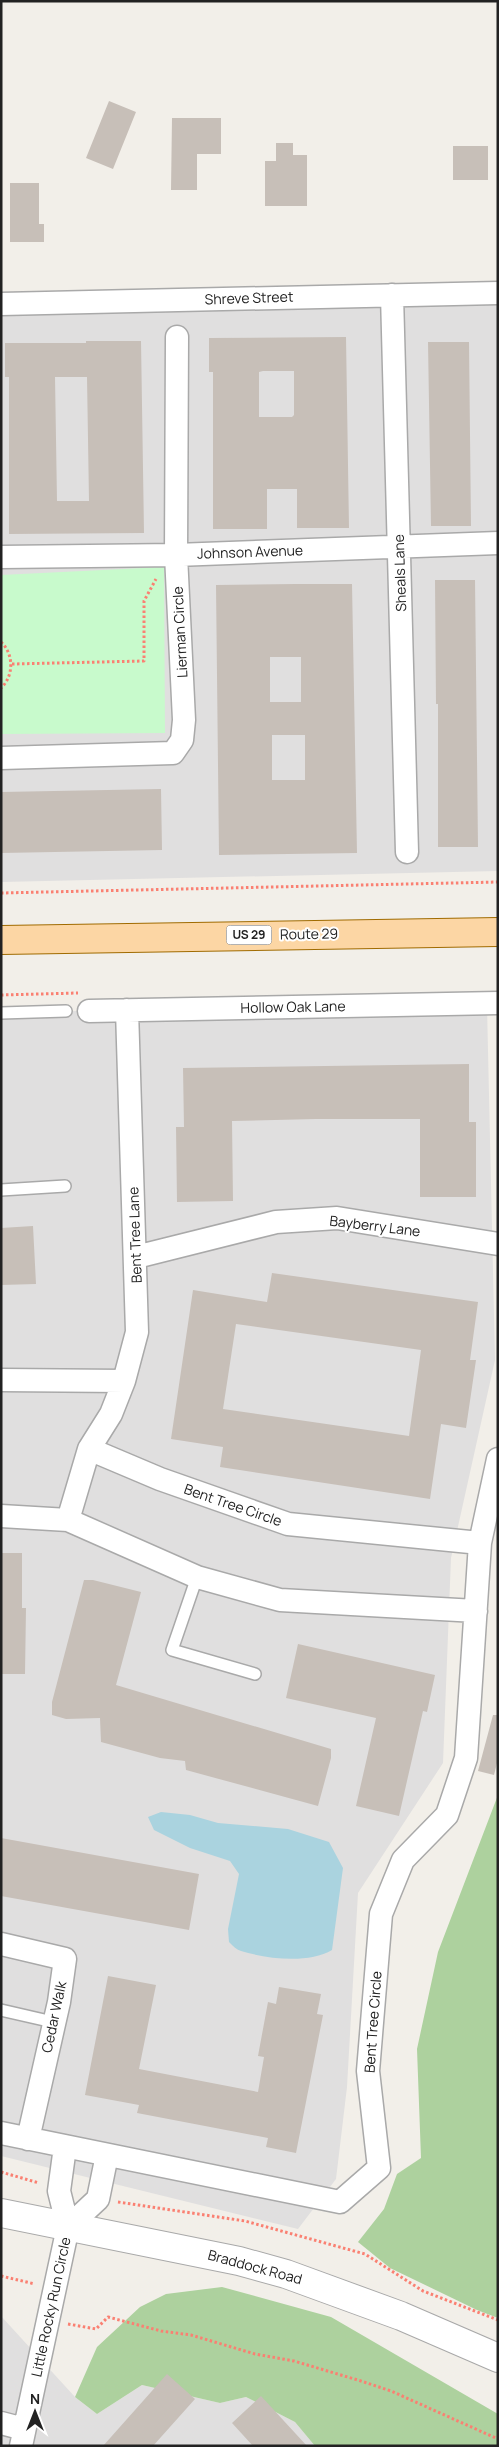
<svg xmlns="http://www.w3.org/2000/svg" width="499" height="2447" font-family="Manrope,sans-serif">
<rect width="100%" height="100%" fill="#f2efe9"/>
<path fill="#e0dfdf" d="M498 298V871L1 882V316Z
M487 1006 495 1360 451 1558 443 1763 358 1893 347 2087 336 2179 298 2229 1 2156V1012Z
M1 2316 75 2397 97 2414 142 2385 220 2403 246 2397 295 2422 315 2446H1Z"/>
<path fill="#add19e" d="M498 1795V2318L477 2310 390 2268 358 2242 384 2209 397 2174 421 2158 417 2049 438 1952Z
M222 2287 331 2317 498 2414V2446H315L295 2422 246 2397 220 2403 142 2385 97 2414 75 2397 97 2347 140 2307 166 2294Z"/>
<path fill="#c8facc" d="M164 567 165 733 1 734V575Z"/>
<path fill="#aad3df" d="M161 1812 190 1815 218 1823 288 1829 329 1842 343 1868 332 1950C309 1964 267 1959 241 1951 237 1950 233 1946 229 1942L228 1929 239 1874 230 1861 190 1848 154 1830 148 1817Z"/>
<path fill="#c7bfb8" fill-rule="evenodd" d="M109 101 136 112 113 169 86 158Z
M172 118H221V154H197V190H171Z
M276 143H293V155H307V206H265V161H276Z
M453 146H488V180H453Z
M10 183H39V224H44V242H10Z
M346 337 349 528H297V489H267V529H213V372H209V338ZM263 371H294V415L292 417H259V372Z
M86 341H141L144 533 9 534V377H5V343H86ZM55 377H87L89 501H57Z
M428 342H469L471 526H431Z
M435 580H475L478 847H438V704H436Z
M296 584H352L357 853 219 855 216 585ZM270 657H301V702H270ZM272 735H305V780H272Z
M161 789 162 850 1 853V792Z
M469 1064V1122H476V1197H420V1119H316L232 1121 233 1201 177 1202 176 1127H184L183 1068Z
M33 1226 36 1284 1 1285V1228Z
M272 1273 478 1302 470 1360H476L466 1428 441 1424 430 1499 220 1467 223 1447 171 1439 193 1290 267 1302ZM236 1324 421 1350 409 1436 223 1409Z
M1 1553H22V1608H26L25 1674H1Z
M84 1580H93L141 1592 116 1685 331 1749V1758L318 1806 186 1770 185 1761 160 1758 101 1742 100 1718 66 1719 52 1715V1702Z
M298 1644 435 1675 427 1712 423 1711 399 1816 356 1806 376 1718 286 1698Z
M493 1715H498V1759L494 1775 478 1771Z
M1 1838 199 1874 189 1930 1 1896Z
M108 1976 156 1985 139 2069 258 2092 264 2057 258 2056 268 2002 276 2004 279 1987 321 1994 317 2014 323 2015 296 2153 266 2147 268 2138 137 2113 139 2105 85 2095Z
M167 2374 195 2399 153 2446H103Z
M261 2396 307 2446H253L232 2423Z"/>
<g fill="none" stroke-linecap="round" stroke-linejoin="round">
<g stroke="#a9a9a9" stroke-width="14">
<path id="service" d="M1 1013 66 1011
M1 1190 65 1186
M197 1577 172 1650 255 1674
M1 2010 53 2022"/>
</g>
<g stroke="#a9a9a9" stroke-width="25">
<path id="minor" d="M392 295 407 852
M1 304 498 293
M1 557 176 555 498 543
M1 758 173 753 182 740 184 720 176 555 177 337
M89 1011 498 1003
M136 1257 276 1222 337 1218 498 1244
M1 1380 124 1381
M89 1449 111 1414 124 1381 137 1332 127 1010
M1 1516 68 1520 89 1449 160 1479 288 1524 480 1543 466 1758 447 1815 403 1860 381 1914 368 2071 379 2168 340 2202 1 2133
M68 1520 197 1577 280 1600 476 1611
M480 1543 498 1459
M1 1944 65 1959 59 2002 28 2139
M68 2227 98 2199 107 2155
M1 2423 24 2429
M21 2446 68 2227 59 2191 65 2147"/>
</g>
<g stroke="#a9a9a9" stroke-width="30">
<path id="tertiary" d="M1 2213 239 2261 286 2274 401 2316 498 2358"/>
</g>
<g stroke="#a06b00" stroke-width="30">
<path id="primary" d="M1 940 498 932"/>
</g>
<path stroke="#fa8072" stroke-width="3" stroke-dasharray="2.5 2.5" stroke-linecap="butt" d="M1 642C14 654 14 676 1 688
M12 664 144 661V601L156 579
M1 893 498 882
M1 995 78 993
M1 2172 39 2183
M118 2202 245 2221 365 2254 423 2291 498 2320
M1 2276 35 2284
M68 2324 96 2329 108 2317 161 2331 191 2335 255 2354 294 2361 361 2381 391 2391 498 2439"/>
<use href="#service" stroke="#fff" stroke-width="11"/>
<use href="#minor" stroke="#fff" stroke-width="22"/>
<use href="#tertiary" stroke="#fff" stroke-width="28"/>
<use href="#primary" stroke="#fcd6a4" stroke-width="28"/>
</g>
<g text-anchor="middle" stroke-width="4" stroke-linejoin="round" paint-order="stroke">
<rect fill="#fff" stroke="#646464" stroke-width="1" x="226.5" y="925.5" width="45" height="19" rx="4"/>
<g font-size="12" font-weight="bold" fill="#222">
<text x="249" y="939">US 29</text>
</g>
<g font-size="14" fill="#222" stroke="#fff">
<text transform="translate(249 298) rotate(-2)" y="5">Shreve Street</text>
<text transform="translate(250 552) rotate(-2)" y="5">Johnson Avenue</text>
<text transform="translate(400 573) rotate(-92)" y="5">Sheals Lane</text>
<text transform="translate(180 632) rotate(-93)" y="5">Lierman Circle</text>
<text transform="translate(309 934) rotate(-1)" y="5">Route 29</text>
<text transform="translate(293 1007) rotate(-1)" y="5">Hollow Oak Lane</text>
<text transform="translate(375 1226) rotate(7)" y="5">Bayberry Lane</text>
<text transform="translate(135 1235) rotate(-92)" y="5">Bent Tree Lane</text>
<text transform="translate(233 1505) rotate(19)" y="5">Bent Tree Circle</text>
<text transform="translate(54 2017) rotate(-78)" y="5">Cedar Walk</text>
<text transform="translate(373 2022) rotate(-86)" y="5">Bent Tree Circle</text>
<text transform="translate(255 2267) rotate(15)" y="5">Braddock Road</text>
<text transform="translate(51 2307) rotate(-78)" y="5">Little Rocky Run Circle</text>
</g>
</g>
<rect width="499" height="2447" fill="none" stroke="#222222" stroke-width="5"/>
<g transform="translate(35 2412)" stroke="#ffffff" stroke-width="4" paint-order="stroke">
<path d="M0-4L9 19L0 12L-9 19Z" fill="#222222"/>
<text y="-8" font-size="14" font-weight="bold" text-anchor="middle" fill="#222222">N</text>
</g>
</svg>
